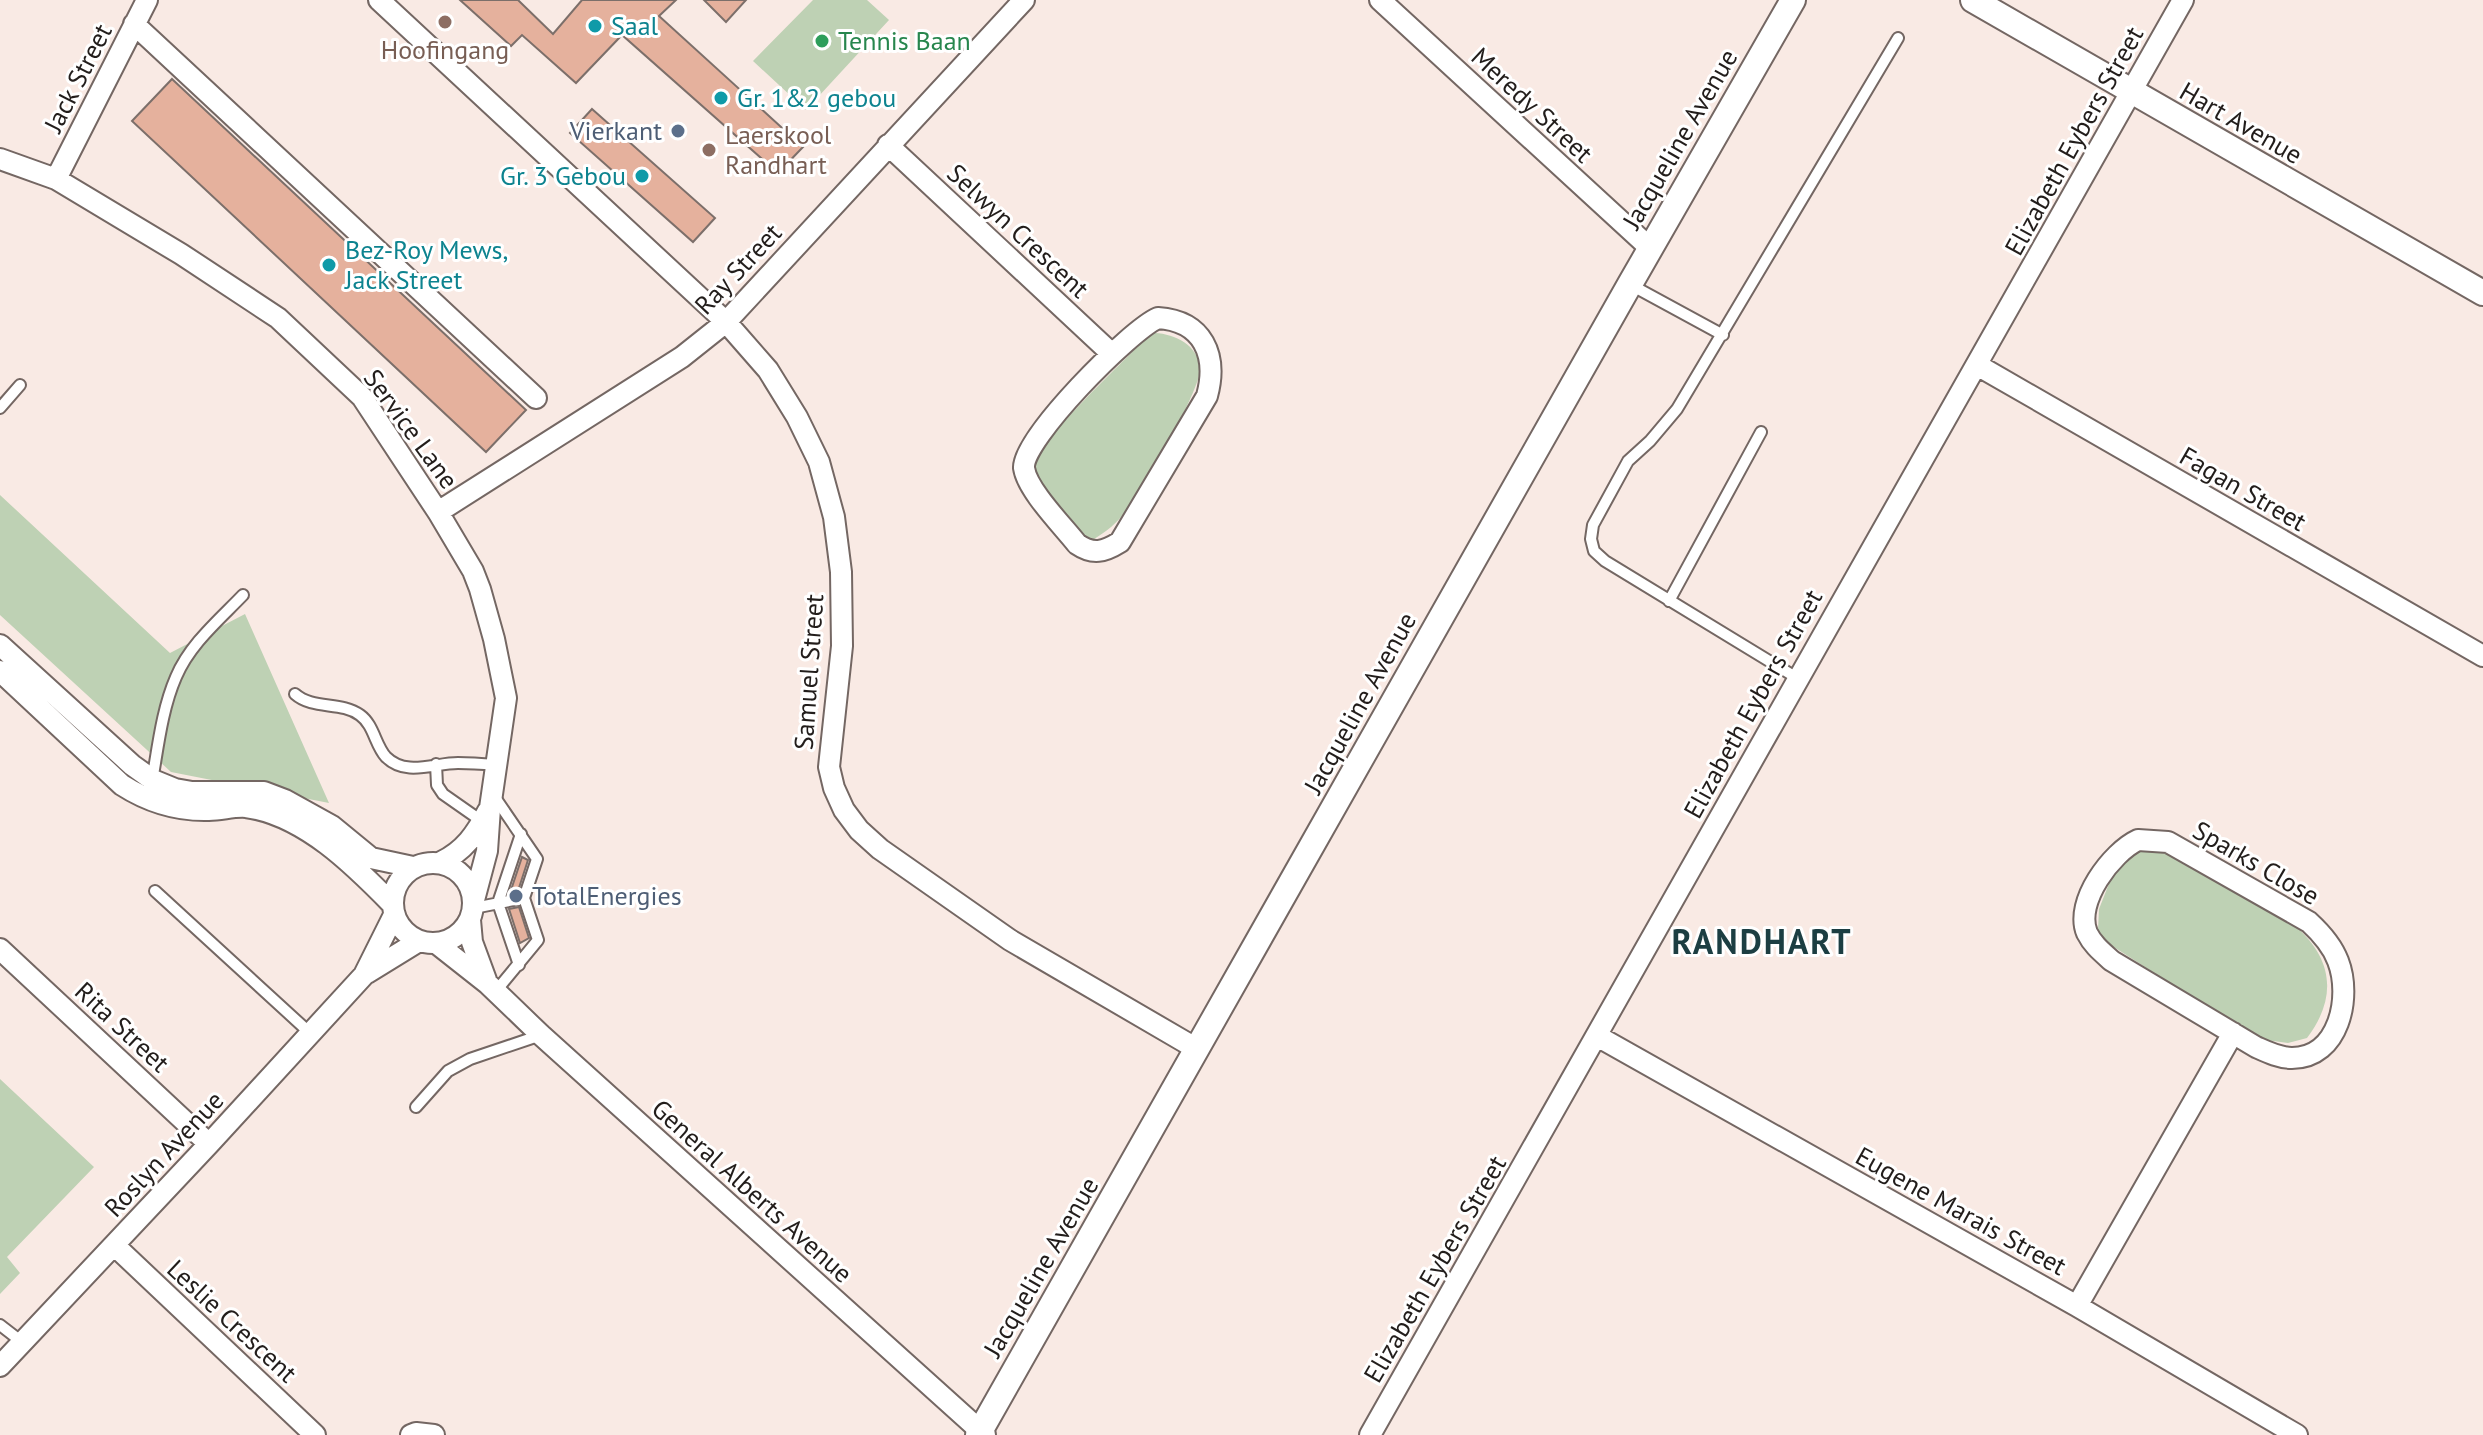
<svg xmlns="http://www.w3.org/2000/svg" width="2483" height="1435" font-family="'PT Sans',sans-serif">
<rect width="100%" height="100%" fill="#f9eae4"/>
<path fill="#bed1b4" d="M813 0H867L889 20 806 110 753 61Z
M1155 333C1175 334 1198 345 1200 368 1202 389 1141 491 1126 511 1117 523 1106 532 1094 539 1077 536 1069 521 1058 508 1047 496 1031 478 1036 460 1043 437 1122 363 1143 341Z
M0 495 170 653 245 614 329 803 171 772 0 615Z
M2148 848 2166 852 2294 925C2333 958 2338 997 2307 1038L2288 1043 2266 1040 2201 1003 2106 942 2098 930 2099 909 2112 876 2128 854Z
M0 1079 94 1167 7 1257 20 1273 0 1294Z"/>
<path fill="#e5b19d" stroke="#7c6f6a" stroke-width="2" d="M460 0H518L553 34 582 0H676L659 16 803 147 778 173 622 35 576 83 522 35 511 46Z
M704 0H746L726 22Z
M172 79 526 410 486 452 132 121Z
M592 109 715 218 693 242 570 133Z
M522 857 528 860 518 891 515 892 511 890Z
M519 907 529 938 520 943 509 909Z"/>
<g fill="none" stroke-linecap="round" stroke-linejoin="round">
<g stroke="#746763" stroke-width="14">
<path id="service" d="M1631 285 1723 335
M0 408 20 385
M1669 601 1761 432
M1797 678 1605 561 1594 551 1591 539 1593 525 1628 461 1650 441 1677 409 1898 38
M295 694C313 710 341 701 360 715 374 725 375 745 386 757 406 777 434 763 458 763 471 763 484 764 496 765
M436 764 437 785 443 794 483 822
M152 781C158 747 162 709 176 677 190 644 219 620 243 595
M494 796 537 859 524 898 538 940 496 991
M155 891 310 1033
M474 908 524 898
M519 965 498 903 521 834
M416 1107 448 1071 470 1059 541 1035
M0 1325 22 1342"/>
</g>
<g stroke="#746763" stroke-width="24">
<path id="minor" d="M379 0 726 322 768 370 797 417 819 462 834 517 841 572 842 646 829 767 834 788 844 810 859 830 880 849 1010 940 1197 1049
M1380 0 1650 248
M134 24 536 398
M888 145 1112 354
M0 159 56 179 181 254 278 318 362 397 438 512 473 571 480 589 494 639 506 698 490 808 487 851 474 900
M56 179 147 0
M1158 318C1203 321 1218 355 1207 396L1120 542C1104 552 1093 555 1077 544 1063 526 1027 490 1024 468 1022 439 1130 330 1158 318Z
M1977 365 2483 656
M438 512 682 357 726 322 1024 0
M0 645 132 765 153 780 175 789 192 792H264L285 800 332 826 371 858 413 867
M0 671 122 785C150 803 177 811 209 810 222 810 233 806 246 807 304 815 354 865 393 905
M2138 840 2168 842 2309 922C2321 933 2332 945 2338 961 2352 997 2339 1058 2292 1058 2279 1058 2267 1052 2256 1047L2112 961C2102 952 2093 945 2087 933 2074 902 2112 852 2138 840Z
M441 862C464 851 476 834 488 811
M393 903a40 40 0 1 1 80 0a40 40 0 1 1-80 0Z
M470 920 472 942 486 980
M436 943 488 984 541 1035 985 1435
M0 949 209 1144
M367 973 419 941
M1597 1036 2077 1306 2297 1435
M114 1245 315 1435
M2077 1306 2233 1033
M0 1366 209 1144 364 975 394 915
M411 1435 416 1433 434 1435
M1370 1435 2183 0"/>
</g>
<g stroke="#746763" stroke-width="28">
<path id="tertiary" d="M1973 0 2483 293
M978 1435 1630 284 1793 0"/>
</g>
<use href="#service" stroke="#fff" stroke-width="10"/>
<use href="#minor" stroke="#fff" stroke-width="20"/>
<use href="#tertiary" stroke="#fff" stroke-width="24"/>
</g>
<g fill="#8d6e63" stroke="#fff" stroke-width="3">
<circle cx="445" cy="22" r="8"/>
<circle cx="709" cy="150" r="8"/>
</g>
<g fill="#0f9aa8" stroke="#fff" stroke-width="3">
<circle cx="595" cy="26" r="8"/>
<circle cx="721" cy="98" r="8"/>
<circle cx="642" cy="176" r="8"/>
<circle cx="329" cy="265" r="8"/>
</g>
<circle fill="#2e9e5b" stroke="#fff" stroke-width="3" cx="822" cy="41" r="8"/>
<g fill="#5c6f8a" stroke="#fff" stroke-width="3">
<circle cx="678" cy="131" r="8"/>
<circle cx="516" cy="896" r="8"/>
</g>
<g text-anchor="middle" stroke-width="6" stroke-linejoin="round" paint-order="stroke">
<g font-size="26" fill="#0d838f" stroke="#fff" text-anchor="start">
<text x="611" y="35">Saal</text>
<text x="737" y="107">Gr. 1&amp;2 gebou</text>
<text x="626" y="185" text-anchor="end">Gr. 3 Gebou</text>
<text x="345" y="259">Bez-Roy Mews,<tspan x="345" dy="30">Jack Street</tspan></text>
</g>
<g font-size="26" fill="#27864d" stroke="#fff" text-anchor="start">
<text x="838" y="50">Tennis Baan</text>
</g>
<g font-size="26" fill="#785e54" stroke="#fff">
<text x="445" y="59">Hoofingang</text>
<text x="725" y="144" text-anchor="start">Laerskool<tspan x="725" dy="30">Randhart</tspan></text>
</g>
<g font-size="26" fill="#221d1b" stroke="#fff">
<text transform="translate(78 78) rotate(-63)" y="9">Jack Street</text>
<text transform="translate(1532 105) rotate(43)" y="9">Meredy Street</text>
<text transform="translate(2241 123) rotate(30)" y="9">Hart Avenue</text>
<text transform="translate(1680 139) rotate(-60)" y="9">Jacqueline Avenue</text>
<text transform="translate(2074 141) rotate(-61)" y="9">Elizabeth Eybers Street</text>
<text transform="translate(1018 231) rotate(43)" y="9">Selwyn Crescent</text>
<text transform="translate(738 269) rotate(-47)" y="9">Ray Street</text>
<text transform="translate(411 429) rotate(54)" y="9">Service Lane</text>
<text transform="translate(2243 489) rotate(30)" y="9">Fagan Street</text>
<text transform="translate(809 672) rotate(-86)" y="9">Samuel Street</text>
<text transform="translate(1360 703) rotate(-61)" y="9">Jacqueline Avenue</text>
<text transform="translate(1753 704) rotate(-61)" y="9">Elizabeth Eybers Street</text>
<text transform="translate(2256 863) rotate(30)" y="9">Sparks Close</text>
<text transform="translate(122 1027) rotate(43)" y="9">Rita Street</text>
<text transform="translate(164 1154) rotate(-47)" y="9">Roslyn Avenue</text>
<text transform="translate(752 1191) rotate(42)" y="9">General Alberts Avenue</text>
<text transform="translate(1961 1211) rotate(29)" y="9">Eugene Marais Street</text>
<text transform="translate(1041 1267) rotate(-60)" y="9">Jacqueline Avenue</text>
<text transform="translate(1435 1269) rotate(-60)" y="9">Elizabeth Eybers Street</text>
<text transform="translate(232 1321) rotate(43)" y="9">Leslie Crescent</text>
</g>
<g font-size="26" fill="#4e5e75" stroke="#fff" text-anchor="end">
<text x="662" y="140">Vierkant</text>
<text x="532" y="905" text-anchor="start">TotalEnergies</text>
</g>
<g font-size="34" font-weight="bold" letter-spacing="2" fill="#1c3e42" stroke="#fff">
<text x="1762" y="954">RANDHART</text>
</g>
</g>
</svg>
